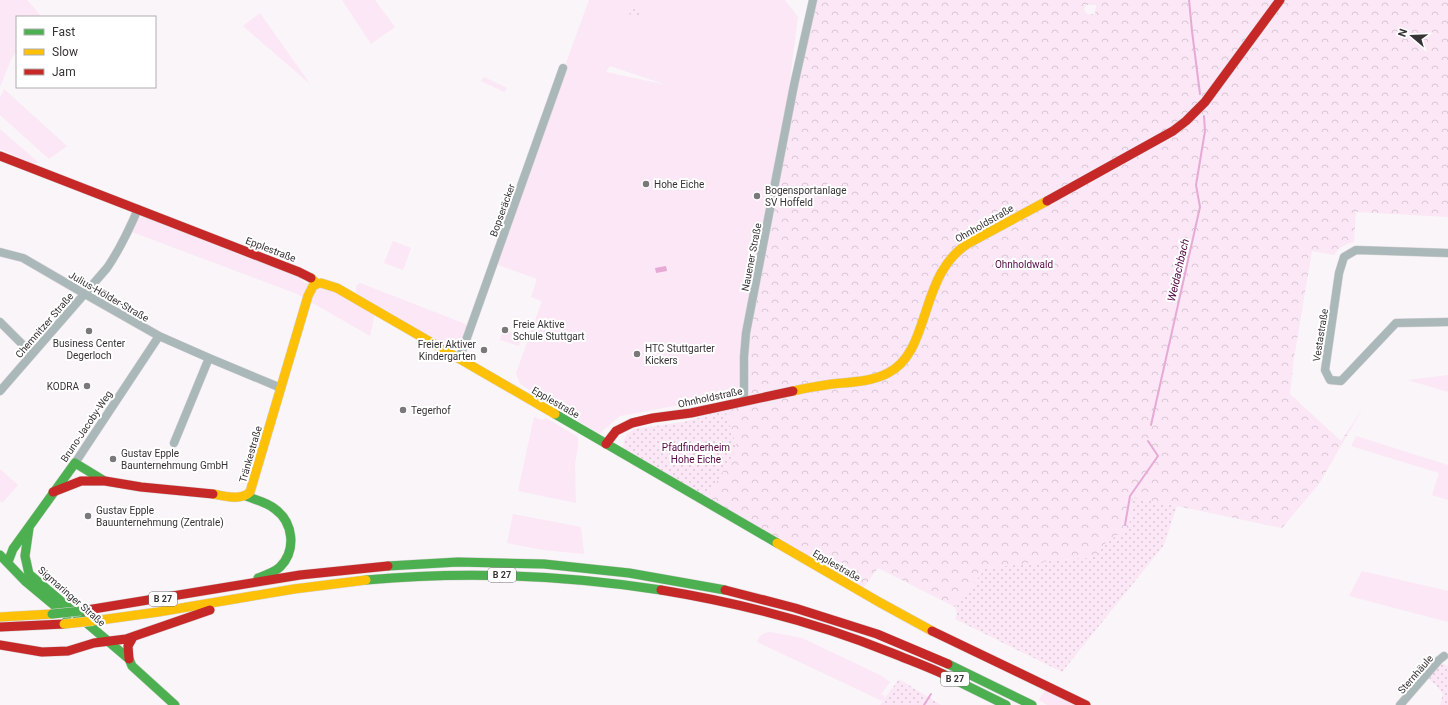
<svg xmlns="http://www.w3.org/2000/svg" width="1448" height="705" font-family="Roboto,sans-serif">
<defs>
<pattern id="forest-crowns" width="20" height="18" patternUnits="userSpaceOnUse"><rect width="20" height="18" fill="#fbe7f5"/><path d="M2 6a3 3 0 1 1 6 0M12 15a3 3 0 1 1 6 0" fill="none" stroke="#d8c7d3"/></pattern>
<pattern id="park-dots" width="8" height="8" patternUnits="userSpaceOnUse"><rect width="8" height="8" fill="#fbe7f5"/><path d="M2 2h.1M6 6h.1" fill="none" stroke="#d8c7d3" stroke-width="1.8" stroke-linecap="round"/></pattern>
</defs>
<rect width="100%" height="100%" fill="#faf5f8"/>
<path fill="#fbe7f5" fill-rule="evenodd" d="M0 0H27L42 17H17V52L12 57 0 87Z
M342 0H375L395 27 371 44Z
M589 0H785L798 17 786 111 740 394 620 416 599 434 520 384 516 373 542 301 531 297 537 279 490 262 566 63ZM610 66 661 83 662 84 606 72Z
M260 13 310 84 243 26Z
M484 77 507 88 504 92 481 81Z
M4 89 67 146 49 159 0 115V98Z
M0 129 38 162 35 164 0 149Z
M142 216 297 275 305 283 333 290 375 313 370 336 297 294 132 232 137 219Z
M393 241 411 248 403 270 384 263Z
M360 283 468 325 460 345 453 347 446 346 356 293V286Z
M503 329 522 336 519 346 500 340Z
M1448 375V392L1408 380Z
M534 417 542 420 546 418 578 437V447L575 464 576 503 518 491Z
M1356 436 1448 465V500L1432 495 1439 473 1351 446Z
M0 469 18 485 2 503 0 501Z
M513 514 581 527 584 554 543 550 507 543Z
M1362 571 1448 591V622L1349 596Z
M770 632 802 638 882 676 890 682 881 694 885 697 882 701 757 642C760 634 763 633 770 632Z
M1045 690 1076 705H1047L1039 700Z"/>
<path fill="url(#forest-crowns)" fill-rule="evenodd" d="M815 0H1448V217L1356 212 1354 242C1345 244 1339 247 1334 255L1312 251 1294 358 1290 394 1341 441 1364 406 1319 484 1282 528 1177 506 1133 498 1129 528C1123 532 1116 536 1110 540 1097 549 1099 559 1081 558L986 568 955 607 878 568 863 588 707 498 737 448 725 410 746 404 749 326ZM1086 5H1096L1095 14H1087L1084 10Z"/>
<path fill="url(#park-dots)" d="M631 8 641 12 639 18 629 14Z
M725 410 737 448 707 498 623 448 624 440 627 434 634 429 684 422Z
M1133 498 1177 506 1164 545 1062 672 955 619 957 614 955 607 986 568 1081 558C1099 559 1097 549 1110 540 1116 536 1123 532 1129 528Z
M1441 663 1448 666V705H1440L1443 694 1436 685 1428 678Z
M899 679 941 705H880Z"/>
<path fill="#e5aad5" d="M666 266 667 271 656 273 655 268Z"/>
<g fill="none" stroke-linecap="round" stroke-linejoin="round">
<path stroke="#e5aad5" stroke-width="2" d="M1189 0 1192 31 1200 94
M1151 425 1200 207 1196 185 1205 131 1204 116
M1125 525 1130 496 1158 456 1148 441
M924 705 931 694"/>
<g stroke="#d6d3d5" stroke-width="9">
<path id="street" d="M0 252 23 258 85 294 159 336 209 358 281 388
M1448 253 1356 250 1344 257 1339 273 1325 370 1330 380 1341 381 1396 323 1448 322
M0 322 32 354
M459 358 464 346 563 68
M0 391 107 268C120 249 129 230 138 209
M744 401V357L746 333 794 85 813 0
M174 443 209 358
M75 463 159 336
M1400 705 1439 660 1444 656"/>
</g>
<g stroke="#d6d3d5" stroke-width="10">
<path id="fast" d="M555 414 777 543
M246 496C255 500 267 502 275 509 293 522 297 550 280 567 275 572 266 575 258 578
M29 528 25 556 29 574 129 659 132 666 175 705
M0 555 25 581 67 616
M8 562 13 549 75 463 103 480
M388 566 458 562 544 564 629 573 725 590
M366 580C464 571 564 575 661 590
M948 664 1032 705
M943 674 1006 705"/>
</g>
<g stroke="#d6d3d5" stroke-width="10">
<path id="slow" d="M311 278 317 284 321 283 337 288 555 414
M793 391C806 388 818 386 832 384 850 382 871 382 888 373 932 351 918 274 969 243L1047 201
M213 494C224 496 241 501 250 492L308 296 313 286 317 284
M777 543 879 602 932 631
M0 617 52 614
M93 621 158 612 294 589 366 580"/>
</g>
<g stroke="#d6d3d5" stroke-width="10">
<path id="jam" d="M0 156 299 272 311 278
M1047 201 1173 131 1186 121 1205 102 1280 0
M606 444 616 431 632 423 653 418 691 413 793 391
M53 492 81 481H105L141 487 213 494
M661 590C740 603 818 623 892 653 909 660 926 666 943 674
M725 590 795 608 877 634 948 664
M81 611 300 575 388 566
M0 627 64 624
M932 631 1086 705
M0 645 42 652 68 651 94 643 126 639 210 610
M129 659 128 646 133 637"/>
</g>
<use href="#street" stroke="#abb8b9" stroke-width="8"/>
<use href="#fast" stroke="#4caf50" stroke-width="9"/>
<use href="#slow" stroke="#ffc107" stroke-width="9"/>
<use href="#jam" stroke="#c62828" stroke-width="9"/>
<g stroke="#d6d3d5" stroke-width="10" stroke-linecap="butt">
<path id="fast-bridge" d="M52 614 81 611"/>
</g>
<g stroke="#d6d3d5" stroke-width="10" stroke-linecap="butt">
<path id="slow-bridge" d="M64 624 93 621"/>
</g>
<use href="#fast-bridge" stroke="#4caf50" stroke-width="9"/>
<use href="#slow-bridge" stroke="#ffc107" stroke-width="9"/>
</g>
<g fill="#7b787a" stroke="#fff" stroke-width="1.5">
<circle cx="646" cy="184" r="4"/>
<circle cx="757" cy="196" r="4"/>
<circle cx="505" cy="330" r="4"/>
<circle cx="89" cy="331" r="4"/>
<circle cx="484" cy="350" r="4"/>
<circle cx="637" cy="354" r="4"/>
<circle cx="87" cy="386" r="4"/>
<circle cx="403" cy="410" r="4"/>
<circle cx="113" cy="459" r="4"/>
<circle cx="88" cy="516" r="4"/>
</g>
<g text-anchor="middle" stroke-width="4" stroke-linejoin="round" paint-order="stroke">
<g fill="#fff" stroke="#737172" stroke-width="1">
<rect x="488" y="568" width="28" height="14" rx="3"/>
<rect x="149" y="592" width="28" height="14" rx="3"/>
<rect x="941" y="672" width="28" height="14" rx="3"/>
</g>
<g font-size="9" font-weight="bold" fill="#373436">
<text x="502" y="578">B 27</text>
<text x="163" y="602">B 27</text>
<text x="955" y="682">B 27</text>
</g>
<g font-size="10" fill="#373436" stroke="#fff" text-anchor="start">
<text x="654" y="188">Hohe Eiche</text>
<text x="765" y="194">Bogensportanlage<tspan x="765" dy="12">SV Hoffeld</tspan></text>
<text x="513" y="328">Freie Aktive<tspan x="513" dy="12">Schule Stuttgart</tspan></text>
<text x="89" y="347" text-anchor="middle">Business Center<tspan x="89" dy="12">Degerloch</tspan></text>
<text x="476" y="348" text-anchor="end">Freier Aktiver<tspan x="476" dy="12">Kindergarten</tspan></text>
<text x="645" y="352">HTC Stuttgarter<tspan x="645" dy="12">Kickers</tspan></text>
<text x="79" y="390" text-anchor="end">KODRA</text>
<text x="411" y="414">Tegerhof</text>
<text x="121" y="457">Gustav Epple<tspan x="121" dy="12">Baunternehmung GmbH</tspan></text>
<text x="96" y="514">Gustav Epple<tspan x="96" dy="12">Bauunternehmung (Zentrale)</tspan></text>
</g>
<g font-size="10" fill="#373436" stroke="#fff">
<text transform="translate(502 210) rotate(-70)" y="4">Bopseräcker</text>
<text transform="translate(984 223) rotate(-30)" y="4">Ohnholdstraße</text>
<text transform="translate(271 249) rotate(21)" y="4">Epplestraße</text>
<text transform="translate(751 257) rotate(-79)" y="4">Nauener Straße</text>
<text transform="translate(109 296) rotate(30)" y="4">Julius-Hölder-Straße</text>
<text transform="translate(44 325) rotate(-49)" y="4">Chemnitzer Straße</text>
<text transform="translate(1320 335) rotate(-81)" y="4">Vestastraße</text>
<text transform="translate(710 397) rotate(-12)" y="4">Ohnholdstraße</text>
<text transform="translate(556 402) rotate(30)" y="4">Epplestraße</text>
<text transform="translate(86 426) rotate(-56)" y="4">Bruno-Jacoby-Weg</text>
<text transform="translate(250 454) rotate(-74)" y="4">Tränkestraße</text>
<text transform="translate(837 565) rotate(30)" y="4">Epplestraße</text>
<text transform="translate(72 596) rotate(41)" y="4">Sigmaringer Straße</text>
<text transform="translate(1415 674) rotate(-49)" y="4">Sternhäule</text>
</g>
<g font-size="10" fill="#540946" stroke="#fff">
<text x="1024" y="268">Ohnholdwald</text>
<text x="696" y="451">Pfadfinderheim<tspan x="696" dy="12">Hohe Eiche</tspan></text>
</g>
<g font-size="11" font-style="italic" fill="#4d0140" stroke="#fff">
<text transform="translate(1178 270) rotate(-77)" y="4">Weidachbach</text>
</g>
</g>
<rect x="16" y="16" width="140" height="72" fill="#ffffff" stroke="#afaeaf"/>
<rect x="24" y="29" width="20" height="6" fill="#4caf50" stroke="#afaeaf"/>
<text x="52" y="36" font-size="12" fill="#373436">Fast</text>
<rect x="24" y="49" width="20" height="6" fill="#ffc107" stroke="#afaeaf"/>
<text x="52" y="56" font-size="12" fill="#373436">Slow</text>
<rect x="24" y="69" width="20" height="6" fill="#c62828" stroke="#afaeaf"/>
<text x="52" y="76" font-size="12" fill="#373436">Jam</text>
<g transform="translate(1412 36) rotate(289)" stroke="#ffffff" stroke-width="3" paint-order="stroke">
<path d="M0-3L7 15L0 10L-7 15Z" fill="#373436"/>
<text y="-6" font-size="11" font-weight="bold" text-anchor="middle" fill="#373436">N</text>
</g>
</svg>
